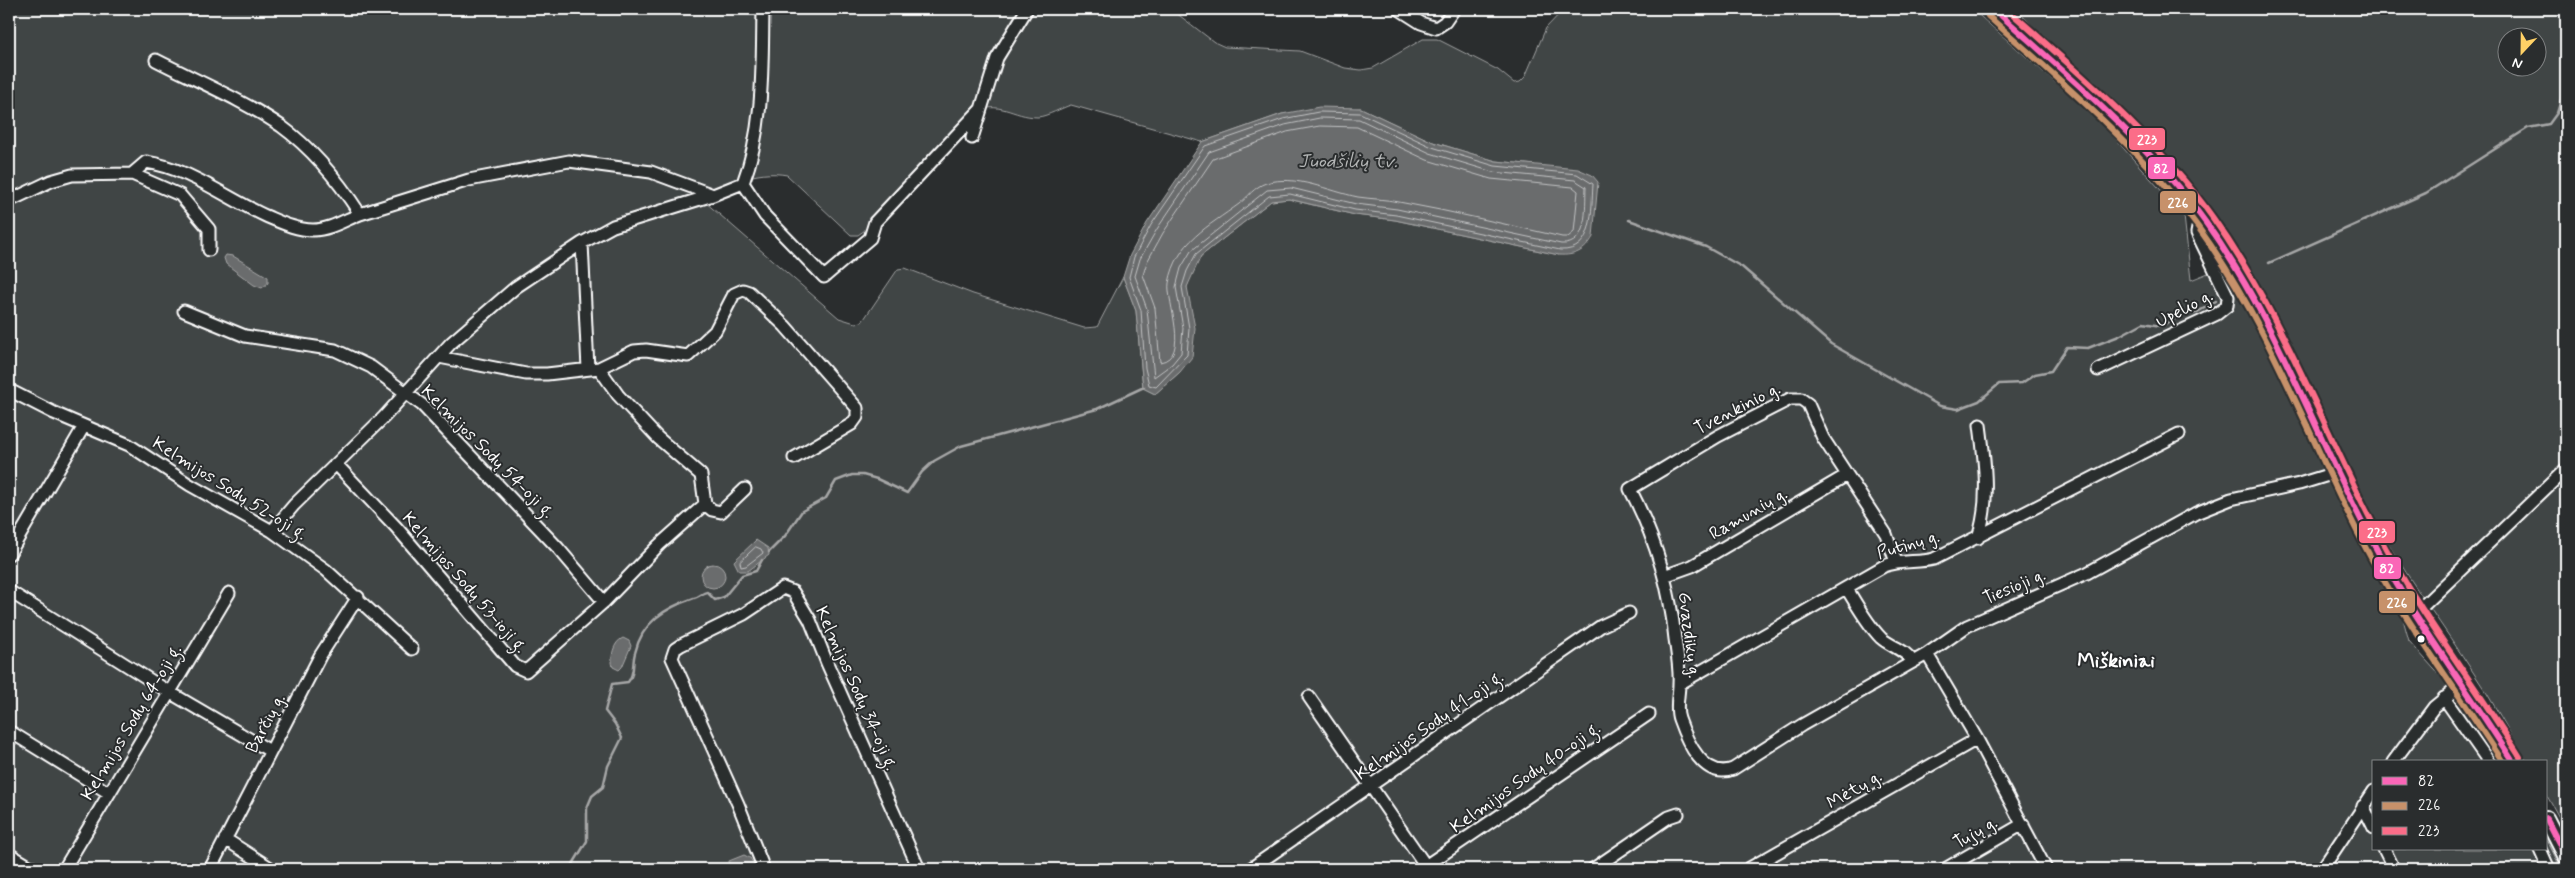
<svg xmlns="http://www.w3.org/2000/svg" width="2575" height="878" font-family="Mynerve,sans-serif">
<rect width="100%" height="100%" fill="#2a2d2e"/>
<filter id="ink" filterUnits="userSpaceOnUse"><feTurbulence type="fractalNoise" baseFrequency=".02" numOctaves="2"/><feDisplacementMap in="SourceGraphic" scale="10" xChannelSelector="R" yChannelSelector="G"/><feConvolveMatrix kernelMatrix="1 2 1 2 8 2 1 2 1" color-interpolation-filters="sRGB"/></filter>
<g filter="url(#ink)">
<path fill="#414445" stroke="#a0a2a2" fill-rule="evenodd" d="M9 9H1030L1035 11 1036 9H1171L1214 42 1225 47 1300 51 1345 68 1361 70 1373 68 1423 39H1437L1498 70 1514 83 1520 82 1525 77 1546 28 1564 9H1972L2099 121 2184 216 2191 280 2223 267 2262 335 2348 521 2403 619 2409 641 2459 697 2503 762H2374V849H2546V838L2561 869H9ZM1071 105 1202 142 1282 114 1361 108 1433 142 1496 161 1535 165 1559 255 1395 220 1355 215 1288 199 1271 201 1201 256 1192 272 1187 287 1180 372 1155 394 1143 388 1136 311 1123 277 1097 327 1084 328 973 294 905 268 898 269 862 322 855 323 839 318 697 195C725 185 756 169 787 175L851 235H858L865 230 973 113C999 99 1012 117 1038 117 1048 116 1061 108 1071 105Z
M2030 9H2566V830L2546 794V762H2527C2509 732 2493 701 2473 672 2444 627 2412 585 2385 538 2328 441 2290 328 2225 236 2167 154 2091 85 2021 14ZM2508 38H2538V68H2508Z"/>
<path fill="#6a6c6d" stroke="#a6a7a7" d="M1319 107 1361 108 1433 142 1496 161 1578 169 1592 175 1598 182 1593 237C1585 251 1575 256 1559 255L1395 220 1355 215 1289 199 1271 201 1201 256 1187 287 1195 328 1192 357 1180 372 1155 394 1143 388 1136 311 1123 277 1130 255 1147 223 1202 142 1282 114Z
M226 255 233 256 268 277V283L262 288 254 285 226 264 224 258Z
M756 540 768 548 769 555 748 571H739L734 561Z
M701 576a12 12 0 1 1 24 0a12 12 0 1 1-24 0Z
M623 638 629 641 631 646 622 667 619 670 613 667C610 658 613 642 623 638Z
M744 855 750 858 757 869H728L729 861Z"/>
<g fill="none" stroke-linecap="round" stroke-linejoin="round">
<path stroke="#c3c4c5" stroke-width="1" d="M1319 112 1360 113 1432 147 1495 166 1577 174 1593 184C1591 209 1595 252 1560 250L1396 215 1355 210 1290 194 1269 196 1196 254 1187 271 1182 287 1189 328 1187 355 1156 387 1149 385 1145 368 1141 310 1129 277 1134 257 1151 225 1205 146 1283 119Z
M1320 118 1359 119 1430 153 1493 172 1575 180 1586 187C1585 207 1589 246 1561 244L1397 209 1356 204 1291 188 1267 190 1191 251 1181 268 1176 287 1183 328 1181 353 1172 364 1154 377 1147 309 1135 276 1140 259 1157 229 1209 152 1285 125Z
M1320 126 1357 127 1427 160 1491 179 1573 187 1578 191 1574 232 1568 237H1562C1508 225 1454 212 1399 202 1385 199 1371 199 1358 197 1328 191 1296 174 1266 183 1254 187 1248 197 1239 204 1208 227 1177 241 1169 283 1166 301 1191 357 1160 362L1155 308 1143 275 1147 262 1163 233 1213 159 1287 132Z
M756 547 761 549 763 553 746 566 741 567 740 562Z"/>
<path stroke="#a6a7a7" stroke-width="2.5" d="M1629 220 1706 247 1742 267 1831 344 1940 406 1958 409 1979 401 1999 384 2022 383 2035 374 2051 371 2067 347 2088 348 2119 336 2143 323 2161 326 2184 314 2196 313 2216 301
M2269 263 2426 193 2528 128 2549 124 2557 113 2566 83
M769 552 785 536 802 511 826 498 836 481 852 475H863L877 479 907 493 922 472 934 461 961 446 1097 409 1144 387
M570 869 587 841V808L592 796 603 787 608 766 622 738 615 724 605 711 612 684 628 682C635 674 632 663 635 653 642 622 665 608 694 598 699 597 702 593 707 592L715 600 724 597 742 575 756 571 762 560"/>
<g stroke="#fff" stroke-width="15">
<path id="minor" d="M1399 9 1421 23 1436 28 1445 22 1454 9
M972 138 997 58 1027 9
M132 174 180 195 209 229V250
M743 183 765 216 824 277 870 238 875 222 981 109
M9 201 51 181 72 175 132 174 146 162C189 168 229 200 268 217 282 223 297 230 313 230 329 230 345 220 360 214 338 180 314 150 281 126 243 100 197 81 156 60
M360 214 469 180 569 161 651 172 713 195
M582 243 588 369
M184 311 245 336 335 350 371 367 422 405 558 548 604 602
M439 357 526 374H547L599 368 618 395 658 438 701 475 705 504 712 510 721 512 745 489
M599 368 634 351 646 350 688 356 715 331 734 294 743 290 749 292 785 326 857 408V417L852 424 794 458
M2098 370 2217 314 2227 306 2228 297 2197 233 2198 228 2205 221
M9 390 54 413 129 445 190 485 272 531 326 570 412 649
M336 464 396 527 515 666 526 671 604 602 659 545 705 504
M272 531 294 505 384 417 451 343 516 287 582 243 613 226 713 195 743 183C764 128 762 67 763 9
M1978 538C1990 501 1985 463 1980 425
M9 554 84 426
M1896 562 1886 534 1823 438 1808 404 1801 399H1790L1718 436 1630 489C1654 535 1670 587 1675 639 1677 653 1680 669 1679 684 1679 695 1675 708 1679 719 1687 742 1704 780 1733 769L1802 725 1927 654 1967 626 2087 573 2196 513 2231 499 2299 484 2338 472
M1664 576 1692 566 1847 475
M1847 589C1857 605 1867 624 1881 638 1891 647 1905 649 1912 661
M9 591 169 692 270 751
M2414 612 2425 604 2566 469
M1927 654 1977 739 2046 869
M1679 684 1884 566C1901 560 1917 563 1934 559L2179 434
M1309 697 1428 869
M2444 698 2489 762
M9 731 109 793
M2393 762 2434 707 2462 684
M2363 806 2374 828
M225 839 272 869
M2384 849 2394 869
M2540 849 2549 869
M9 854 34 869
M64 869 229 593
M210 869 320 656 358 597
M764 869 738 804 672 658 675 649 681 645 744 614 783 588 793 592 810 620 827 663 919 869
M1250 869 1601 626 1629 613
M1421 869 1649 714
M1593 869 1669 817 1678 814
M1748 869 1977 739
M1945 869 2023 824
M2322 869 2374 791"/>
</g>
<g stroke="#fff" stroke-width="18">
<path id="major" d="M1994 9C2068 76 2148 142 2206 223 2276 319 2315 434 2371 539 2413 617 2467 686 2513 762
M2546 818 2566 857"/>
</g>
<use href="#minor" stroke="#2a2d2e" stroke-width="11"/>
<use href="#major" stroke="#2a2d2e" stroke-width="14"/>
<g stroke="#2a2d2e" stroke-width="10">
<path id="bus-1" d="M1994 9C2068 76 2147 141 2206 223 2276 320 2315 434 2371 539 2412 616 2466 687 2513 762
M2546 818 2566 857"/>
</g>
<g stroke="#2a2d2e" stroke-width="10">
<path id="bus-2" d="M1988 16C2062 82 2139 147 2198 227 2268 323 2308 436 2362 541 2402 618 2456 688 2503 762"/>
</g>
<g stroke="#2a2d2e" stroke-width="10">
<path id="bus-3" d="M2007 9C2080 74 2156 138 2213 218 2282 315 2323 427 2377 532 2418 611 2473 682 2520 757"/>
</g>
<use href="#bus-1" stroke="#fa66b7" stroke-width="6"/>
<use href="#bus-2" stroke="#c7916a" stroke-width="6"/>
<use href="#bus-3" stroke="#fb6d88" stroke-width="6"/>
</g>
</g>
<circle fill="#fff" stroke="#2a2d2e" stroke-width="2" cx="2421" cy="639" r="4.5"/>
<g text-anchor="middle" stroke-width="4" stroke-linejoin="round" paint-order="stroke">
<g font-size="18" fill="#fff" stroke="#2a2d2e">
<text transform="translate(2184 308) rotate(-28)" y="6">Upelio g.</text>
<text transform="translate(1737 408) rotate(-27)" y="6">Tvenkinio g.</text>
<text transform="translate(488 451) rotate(45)" y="6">Kelmijos Sodų 54-oji g.</text>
<text transform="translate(230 488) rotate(32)" y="6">Kelmijos Sodų 52-oji g.</text>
<text transform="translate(1748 513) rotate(-30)" y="6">Ramunių g.</text>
<text transform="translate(1908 544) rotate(-16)" y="6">Putinų g.</text>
<text transform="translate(465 582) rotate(49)" y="6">Kelmijos Sodų 53-ioji g.</text>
<text transform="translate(2014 586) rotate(-23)" y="6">Tiesioji g.</text>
<text transform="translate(1690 635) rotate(83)" y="6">Gvazdikų g.</text>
<text transform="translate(857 688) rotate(66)" y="6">Kelmijos Sodų 34-oji g.</text>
<text transform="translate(131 722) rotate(-59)" y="6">Kelmijos Sodų 64-oji g.</text>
<text transform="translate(265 723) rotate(-62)" y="6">Barčių g.</text>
<text transform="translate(1429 725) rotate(-35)" y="6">Kelmijos Sodų 41-oji g.</text>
<text transform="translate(1525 777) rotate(-35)" y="6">Kelmijos Sodų 40-oji g.</text>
<text transform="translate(1854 789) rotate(-30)" y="6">Mėtų g.</text>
<text transform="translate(1975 832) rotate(-30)" y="6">Tujų g.</text>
</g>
<g font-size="19" font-style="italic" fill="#b4b6b6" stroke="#2a2d2e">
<text x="1348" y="167">Juodšilių tv.</text>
</g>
<g font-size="20" font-weight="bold" fill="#fff" stroke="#2a2d2e">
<text x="2116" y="667">Miškiniai</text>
</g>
</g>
<g stroke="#2a2d2e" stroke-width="2">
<rect x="2128" y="127" width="38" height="24" rx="5" fill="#fb6d88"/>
<rect x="2147" y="156" width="29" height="24" rx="5" fill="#fa66b7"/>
<rect x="2159" y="190" width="38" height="24" rx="5" fill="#c7916a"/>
<rect x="2358" y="520" width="38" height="24" rx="5" fill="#fb6d88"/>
<rect x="2373" y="556" width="29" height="24" rx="5" fill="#fa66b7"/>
<rect x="2378" y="590" width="38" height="24" rx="5" fill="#c7916a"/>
</g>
<g font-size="14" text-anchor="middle" font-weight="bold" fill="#fff">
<text x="2147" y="144">223</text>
<text x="2161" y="173">82</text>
<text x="2178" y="207">226</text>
<text x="2377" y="537">223</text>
<text x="2387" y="573">82</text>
<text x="2397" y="607">226</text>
</g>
<rect width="2575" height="878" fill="none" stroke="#2a2d2e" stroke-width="30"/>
<rect x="15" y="15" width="2545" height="848" fill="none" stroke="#fff" stroke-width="2" filter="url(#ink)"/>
<rect x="2372" y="760" width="175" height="90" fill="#2a2d2e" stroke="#7f8182"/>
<rect x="2382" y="777" width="25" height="8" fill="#fa66b7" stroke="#7f8182"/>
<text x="2418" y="786" font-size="15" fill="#ffffff">82</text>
<rect x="2382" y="802" width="25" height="8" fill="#c7916a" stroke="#7f8182"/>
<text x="2418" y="810" font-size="15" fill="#ffffff">226</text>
<rect x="2382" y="827" width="25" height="8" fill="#fb6d88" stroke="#7f8182"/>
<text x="2418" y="836" font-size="15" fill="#ffffff">223</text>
<g transform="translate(2522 52) rotate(202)"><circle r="24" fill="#2a2d2e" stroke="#7f8182"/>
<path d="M0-4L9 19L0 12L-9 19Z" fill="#ffd166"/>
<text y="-8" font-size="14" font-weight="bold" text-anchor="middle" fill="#ffffff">N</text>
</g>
</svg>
